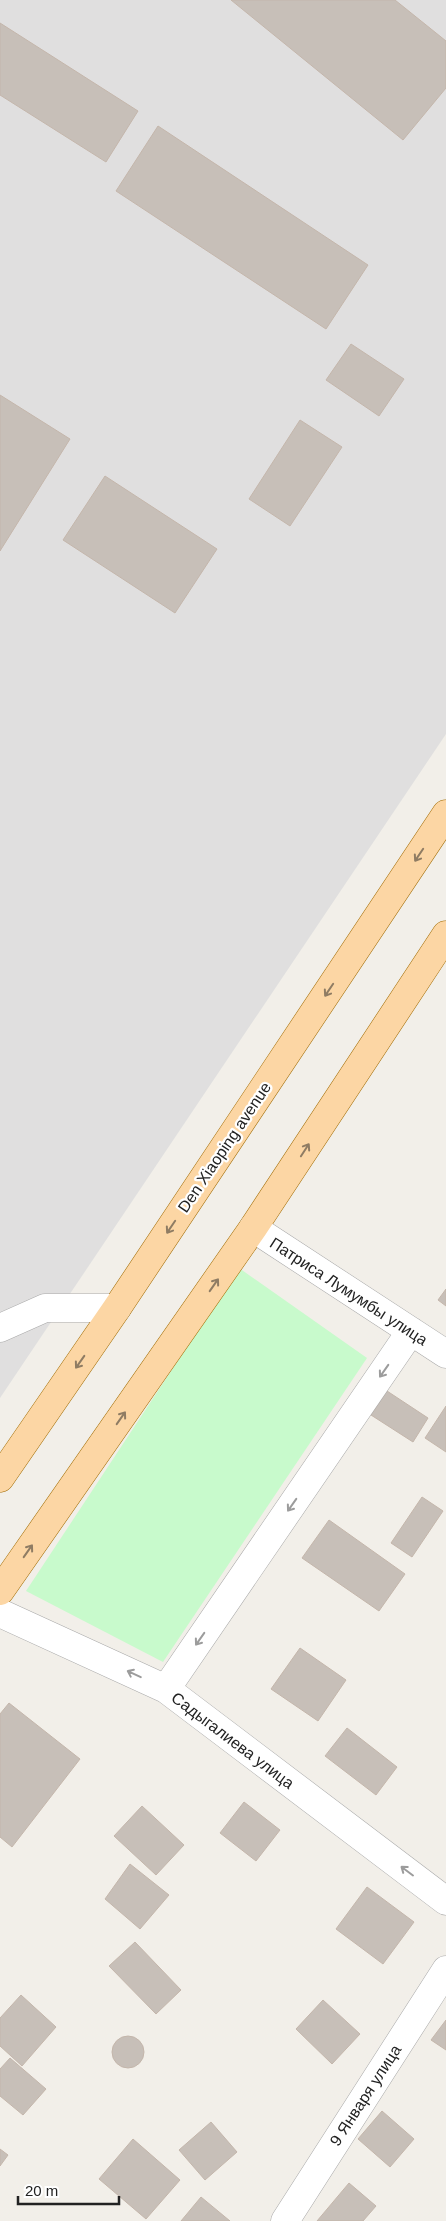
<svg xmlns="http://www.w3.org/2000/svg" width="446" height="2221" font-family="Arial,sans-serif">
<rect width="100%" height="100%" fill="#f2efe9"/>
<path fill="#e0dfdf" d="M0 0H446V734L0 1398Z"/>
<path fill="#c8facc" d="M239 1268 367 1358 163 1662 26 1591Z"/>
<path fill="#c7bfb8" stroke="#c4b6ab" d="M231 0H395L446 41V88L403 140Z
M0 23 138 111 106 162 0 95Z
M158 126 368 265 326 329 116 191Z
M351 344 404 379 379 416 326 380Z
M0 395 70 439 0 551Z
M300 420 342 447 290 526 249 499Z
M105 476 217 549 175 613 63 540Z
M446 1289V1306L438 1300Z
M387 1391 428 1418 413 1442 371 1415Z
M446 1406V1452L425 1438Z
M422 1497 443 1511 412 1557 391 1543Z
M329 1520 405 1574 379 1611 302 1558Z
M300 1648 346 1680 318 1721 271 1689Z
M9 1703 80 1759 12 1847 0 1837V1714Z
M347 1728 397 1767 376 1795 325 1756Z
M244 1802 280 1830 256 1861 220 1833Z
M142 1806 184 1845 156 1875 114 1836Z
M130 1864 169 1895 140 1929 105 1899Z
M367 1887 414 1922 383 1964 336 1929Z
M135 1942 181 1990 156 2014 109 1966Z
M21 1995 56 2027 22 2066 0 2046V2018Z
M323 2000 360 2034 332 2064 296 2029Z
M446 2020V2050L431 2040Z
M112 2052a16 16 0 1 1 32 0a16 16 0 1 1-32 0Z
M10 2058 46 2089 23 2115 0 2096V2069Z
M382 2111 414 2139 390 2167 358 2139Z
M211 2122 237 2152 205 2180 179 2150Z
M133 2139 180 2180 146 2219 99 2179Z
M0 2149 8 2155 0 2166Z
M349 2183 376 2206 363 2221H317Z
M201 2197 230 2221H181Z"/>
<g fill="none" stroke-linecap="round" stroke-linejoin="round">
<g stroke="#a9a9a9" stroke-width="29">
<path id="minor" d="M253 1228 446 1354
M0 1328 45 1308H117
M0 1613 166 1689 446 1901
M166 1689 411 1331
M285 2221 446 1970"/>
</g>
<g stroke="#a06b00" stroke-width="29">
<path id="major" d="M0 1478 117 1308 446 814
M0 1591 253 1228 446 935"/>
</g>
<use href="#minor" stroke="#fff" stroke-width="28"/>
<use href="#major" stroke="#fcd6a4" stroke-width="28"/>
</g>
<defs><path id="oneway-shaft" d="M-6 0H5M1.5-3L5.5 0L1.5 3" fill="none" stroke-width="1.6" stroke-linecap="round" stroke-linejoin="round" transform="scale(1.25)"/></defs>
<g stroke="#8f7c63">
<use href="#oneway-shaft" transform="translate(419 855) rotate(124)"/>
<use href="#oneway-shaft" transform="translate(329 990) rotate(124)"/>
<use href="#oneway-shaft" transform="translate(305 1150) rotate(-57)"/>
<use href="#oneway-shaft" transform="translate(171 1227) rotate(124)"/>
<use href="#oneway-shaft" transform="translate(214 1285) rotate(-55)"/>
<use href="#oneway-shaft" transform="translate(80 1362) rotate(125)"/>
<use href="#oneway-shaft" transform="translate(121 1418) rotate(-55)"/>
<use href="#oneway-shaft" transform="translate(28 1551) rotate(-55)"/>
</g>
<g stroke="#9c9c9c">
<use href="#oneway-shaft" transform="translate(384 1371) rotate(125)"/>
<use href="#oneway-shaft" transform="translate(292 1505) rotate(125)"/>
<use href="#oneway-shaft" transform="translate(200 1639) rotate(125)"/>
<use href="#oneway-shaft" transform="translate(134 1674) rotate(-155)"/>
<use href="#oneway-shaft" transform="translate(407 1871) rotate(-143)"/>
</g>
<g text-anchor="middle" stroke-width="4.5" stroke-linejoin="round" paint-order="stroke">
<g font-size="16" fill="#222" stroke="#fff">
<text transform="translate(224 1147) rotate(-56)" y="6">Den Xiaoping avenue</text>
<text transform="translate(349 1291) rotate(33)" y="6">Патриса Лумумбы улица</text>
<text transform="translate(233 1740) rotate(37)" y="6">Садыгалиева улица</text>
<text transform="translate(365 2095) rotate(-57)" y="6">9 Января улица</text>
</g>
</g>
<path d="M18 2196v8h101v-8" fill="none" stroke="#222222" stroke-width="2.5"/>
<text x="25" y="2196" font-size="15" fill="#222222" stroke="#ffffff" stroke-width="4" paint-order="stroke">20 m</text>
</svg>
